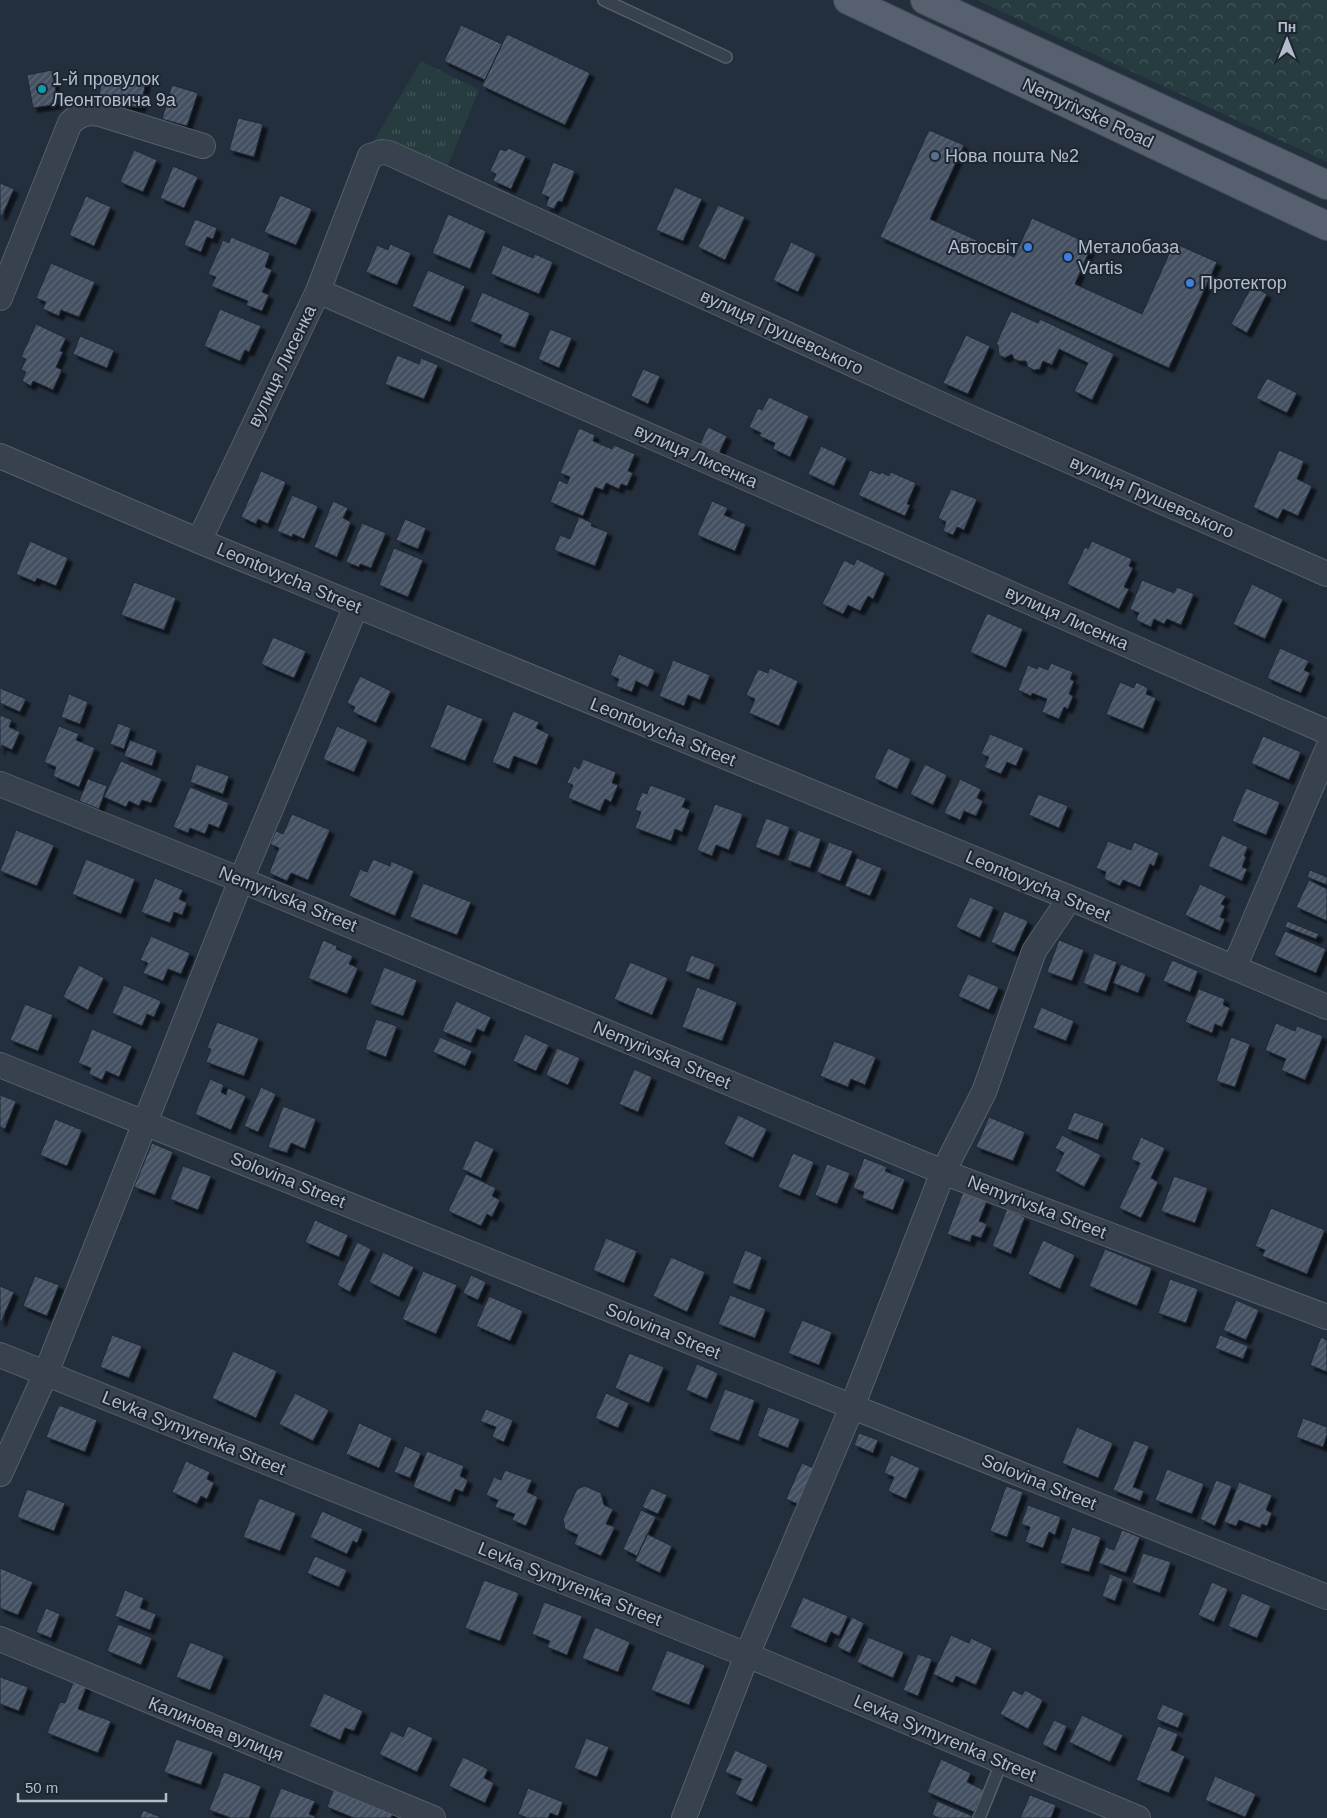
<svg xmlns="http://www.w3.org/2000/svg" width="1327" height="1818" font-family="Arial,sans-serif">
<defs>
<pattern id="grass-tufts" width="24" height="20" patternUnits="userSpaceOnUse" patternTransform="scale(1.25)"><rect width="24" height="20" fill="#263c3f"/><path d="M3 7l-1-3M5 7V3M7 7l1-3M15 17l-1-3M17 17v-4M19 17l1-3" fill="none" stroke="#435659"/></pattern>
<pattern id="forest-crowns" width="20" height="18" patternUnits="userSpaceOnUse" patternTransform="scale(1.25)"><rect width="20" height="18" fill="#263c3f"/><path d="M2 6a3 3 0 1 1 6 0M12 15a3 3 0 1 1 6 0" fill="none" stroke="#435659"/></pattern>
<pattern id="building-hatch" width="6" height="6" patternUnits="userSpaceOnUse" patternTransform="scale(1.25)"><rect width="6" height="6" fill="#455162"/><path d="M-1 1l2-2M0 6l6-6M5 7l2-2" fill="none" stroke="#5d6877"/></pattern>
<filter id="shadow"><feDropShadow dx="4.5" dy="4.5" stdDeviation="1" flood-color="#0009"/></filter>
</defs>
<rect width="100%" height="100%" fill="#242f3e"/>
<path fill="url(#grass-tufts)" d="M421 61 479 90 446 170 389 145 373 142Z"/>
<path fill="url(#forest-crowns)" d="M977 0H1327V162Z"/>
<path fill="url(#building-hatch)" stroke="#1f2835" filter="url(#shadow)" d="M461 25 502 44 485 80 444 61Z
M507 34 590 73 565 125 482 86Z
M52 70 58 104 33 108 27 75Z
M103 73 146 80 141 108 98 101Z
M172 85 198 93 187 126 162 119Z
M238 118 263 124 254 157 229 150Z
M929 130 964 145 930 219 1014 257 1032 218 1092 245 1075 284 1142 314 1174 243 1217 262 1169 368 880 237Z
M508 148 526 156 511 189 493 181 496 174 490 171 500 149 506 151Z
M134 150 157 160 143 192 120 182Z
M553 162 575 171 562 202 558 201 554 209 546 206 549 197 541 194Z
M173 166 198 177 184 208 160 198Z
M0 183 14 189 2 216 0 215Z
M675 187 702 199 683 241 656 230Z
M280 195 312 209 296 245 264 232Z
M86 196 111 207 94 246 69 235Z
M718 205 745 217 725 260 698 247Z
M448 214 486 231 470 269 432 253Z
M195 219 217 228 213 239 207 237 201 252 184 245Z
M231 237 270 253 265 267 272 270 262 292 269 295 262 311 246 305 248 301 211 286 216 277 208 274 223 240 229 243Z
M791 242 816 254 798 292 773 280Z
M390 244 411 253 397 285 366 272 377 245 388 250Z
M503 245 533 258 535 254 553 262 539 294 491 274Z
M51 263 95 282 79 317 61 310 59 316 43 309 46 302 36 298Z
M428 270 465 286 450 322 412 306Z
M1252 286 1267 294 1247 333 1231 324Z
M482 292 530 313 515 348 499 342 502 335 470 321Z
M220 309 261 326 249 352 245 350 240 361 204 346Z
M1011 311 1038 323 1040 319 1114 354 1092 400 1074 391 1088 363 1059 349 1052 365 1043 361 1040 369 1034 370 1028 367 1026 361H1019L1014 359 1012 354 1005 358 999 355 998 345 996 344Z
M36 324 66 338 60 351 63 352 56 367 62 370 53 390 33 381 31 386 22 381 26 372 21 370 26 359 21 357Z
M550 329 572 338 559 368 538 359Z
M966 335 990 346 968 394 943 383Z
M80 336 114 350 107 368 73 354Z
M397 355 419 364 421 358 438 365 424 399 385 384Z
M643 369 660 376 648 404 631 396Z
M1267 378 1297 393 1287 413 1256 398Z
M769 397 809 416 790 457 773 449 775 443 759 436 761 433 749 427 758 408 762 410Z
M708 427 727 436 719 453 700 444Z
M579 428 595 435 593 441 612 449 614 445 635 454 628 471 633 473 627 486 621 484 619 489 606 483 603 490 595 487 583 516 550 502 559 480 567 484 570 477 560 473Z
M821 446 847 458 834 486 808 474Z
M1279 450 1304 461 1297 479 1312 486 1298 516 1283 509 1278 519 1253 507Z
M870 470 880 474 881 472 889 476 891 472 916 483 907 504 910 505 905 516 858 495Z
M261 471 286 482 268 524 258 519 256 524 241 517Z
M951 489 977 499 964 530 957 527 953 535 943 531 946 522 938 518Z
M292 495 318 506 304 539 293 534 292 537 277 531Z
M333 501 348 508 343 518 351 522 337 557 314 547Z
M712 501 728 508 724 515 746 524 735 551 697 535Z
M579 517 592 523 591 526 608 532 595 566 554 550 560 535 570 539Z
M405 519 426 528 418 549 396 540Z
M362 523 386 533 371 568 360 564 359 567 346 562Z
M30 541 68 558 56 586 37 578 35 582 16 574Z
M1092 541 1132 559 1129 566 1133 568 1124 587 1129 589 1119 609 1067 584 1085 547 1088 549Z
M394 548 423 560 408 597 379 585Z
M857 559 885 573 873 599 868 596 860 611 848 605 843 614 822 604 844 560 854 565Z
M1142 580 1174 593 1177 587 1194 594 1181 625 1167 619 1164 624 1154 619 1151 627 1136 620 1139 613 1130 609Z
M134 582 176 598 164 630 121 615Z
M1252 584 1283 599 1265 639 1233 624Z
M987 613 1023 629 1006 668 970 652Z
M273 637 306 651 294 678 261 664Z
M1280 648 1309 661 1304 670 1310 673 1301 693 1267 678Z
M619 654 655 670 648 687 636 681 632 692 616 686 619 679 610 675Z
M673 660 710 675 700 700 688 695 684 706 659 696Z
M1051 663 1073 672 1070 679 1074 681 1069 694 1073 696 1068 709 1064 707 1059 719 1042 712 1047 699 1032 693 1031 696 1018 690 1028 665 1037 669 1038 666 1048 670Z
M770 668 798 681 779 726 749 713 755 699 746 695 758 669 768 673Z
M360 676 391 691 376 723 353 712 355 707 347 703Z
M1120 682 1134 688 1136 682 1148 688 1146 694 1156 698 1143 729 1106 714Z
M0 688 26 699 20 712 0 703Z
M69 694 88 702 80 724 61 717Z
M447 704 483 719 465 761 430 747Z
M513 711 539 722 536 728 549 734 537 765 514 756 509 769 492 762Z
M0 715 12 720 9 727 20 732 12 750 2 745 0 751Z
M118 723 131 728 124 749 110 744Z
M59 726 79 734 76 740 95 748 79 787 53 776 56 767 44 762Z
M337 726 368 740 354 772 323 759Z
M990 734 1024 748 1016 766 1007 762 1001 774 984 767 989 757 981 754Z
M1263 736 1301 752 1289 780 1251 763Z
M130 740 157 750 152 766 124 756Z
M888 748 911 759 897 789 874 778Z
M583 759 616 772 612 783 618 785 611 802 605 799 600 811 568 798 573 785 567 783 574 766 579 769Z
M121 761 162 779 151 803 142 800 139 806 129 801 126 807 104 797Z
M196 764 229 776 223 794 190 782Z
M925 764 947 775 933 805 910 794Z
M88 779 107 786 99 809 79 801Z
M960 779 981 789 977 798 983 801 976 816 964 811 960 820 944 813Z
M650 785 686 798 682 807 690 810 682 832 675 829 671 841 635 828 641 812 635 810 642 792 647 794Z
M190 787 229 803 219 828 209 824 205 834 190 828 188 833 173 827Z
M1246 788 1280 802 1266 835 1232 821Z
M1038 794 1068 806 1059 828 1029 815Z
M715 804 743 814 729 850 716 845 712 856 697 850Z
M292 814 330 830 308 880 291 873 287 881 269 873 279 848 270 844 276 831 283 834Z
M766 818 790 827 779 856 755 847Z
M16 830 54 845 37 886 0 871Z
M798 830 821 839 810 868 787 860Z
M1222 835 1248 847 1244 856 1246 857 1242 867 1247 869 1242 881 1208 866Z
M1108 841 1131 850 1134 842 1159 853 1154 866 1150 864 1140 887 1123 880 1120 886 1104 879 1106 872 1096 868Z
M829 842 853 851 840 881 817 872Z
M857 858 882 868 870 896 845 886Z
M86 859 135 879 121 914 72 894Z
M373 859 390 866 391 861 414 871 395 916 349 896 360 869 367 872Z
M1310 870 1327 877V885L1307 877Z
M155 878 183 890 179 899 187 903 182 915 174 912 170 923 141 912Z
M1309 880 1327 889V921L1296 907Z
M423 883 471 902 457 935 410 917Z
M1200 884 1226 896 1221 904 1225 906 1220 917 1225 919 1220 931 1185 915Z
M970 897 994 907 980 938 956 927Z
M1004 911 1028 921 1014 952 991 942Z
M1287 921 1319 934 1316 939 1285 927Z
M1285 931 1326 949 1316 973 1274 955Z
M151 936 190 953 181 974 168 969 163 981 143 973 148 963 140 960Z
M323 940 337 946 336 949 353 956 349 964 358 968 347 994 308 978Z
M1059 940 1084 950 1072 981 1047 972Z
M1094 953 1117 962 1106 992 1083 983Z
M691 955 715 964 709 980 685 971Z
M1172 960 1198 971 1190 992 1163 981Z
M630 962 668 978 652 1015 614 999Z
M1121 964 1146 974 1138 993 1113 983Z
M79 965 104 978 88 1010 63 997Z
M384 967 417 980 403 1016 370 1004Z
M968 974 999 987 989 1010 958 996Z
M124 985 161 1001 154 1017 147 1014 142 1026 112 1013Z
M697 987 737 1002 722 1041 682 1027Z
M1199 989 1225 999 1223 1005 1230 1008 1222 1027 1215 1024 1212 1033 1185 1022Z
M456 1001 491 1017 484 1032 477 1029 471 1043 442 1031Z
M25 1004 53 1015 38 1051 10 1040Z
M1041 1007 1074 1021 1066 1041 1033 1028Z
M376 1019 397 1026 386 1057 365 1049Z
M217 1022 259 1038 244 1076 206 1062 211 1049 207 1048Z
M1276 1023 1295 1031 1297 1026 1323 1036 1305 1080 1281 1070 1286 1059 1265 1050Z
M92 1029 132 1046 119 1077 106 1071 102 1080 89 1074 91 1068 78 1063Z
M525 1034 549 1045 536 1071 513 1061Z
M440 1037 472 1051 465 1066 433 1052Z
M1231 1037 1250 1044 1235 1087 1216 1081Z
M834 1041 876 1057 865 1085 851 1079 848 1087 820 1076Z
M557 1048 580 1058 568 1085 546 1075Z
M634 1069 652 1077 638 1112 619 1104Z
M210 1079 224 1085 221 1092 226 1095 228 1088 246 1096 231 1130 195 1114Z
M261 1087 276 1094 258 1132 244 1126Z
M0 1095 16 1101 5 1129 0 1127Z
M283 1106 316 1119 305 1149 291 1143 287 1153 268 1147Z
M1074 1112 1104 1123 1098 1140 1067 1129Z
M738 1115 767 1129 753 1158 724 1144Z
M989 1117 1025 1132 1013 1161 976 1147Z
M55 1119 82 1130 67 1166 40 1155Z
M1062 1135 1101 1155 1084 1187 1055 1171 1064 1153 1055 1148Z
M1141 1137 1165 1148 1151 1178 1158 1182 1141 1218 1119 1208 1140 1163 1131 1159Z
M475 1140 494 1149 481 1178 462 1169Z
M152 1143 173 1152 155 1195 134 1187Z
M793 1153 814 1162 800 1196 778 1187Z
M864 1158 887 1167 885 1171 905 1179 893 1210 862 1198 864 1192 853 1188Z
M827 1164 850 1173 837 1204 815 1195Z
M183 1166 211 1176 198 1210 170 1199Z
M466 1174 496 1188 492 1196 500 1200 492 1217 487 1214 481 1226 448 1211Z
M1174 1176 1208 1188 1195 1223 1161 1211Z
M963 1192 987 1201 979 1221 987 1224 981 1238 972 1235 970 1242 947 1234Z
M1271 1208 1325 1230 1307 1274 1262 1256 1265 1250 1255 1246Z
M1007 1209 1025 1217 1011 1254 992 1246Z
M315 1220 348 1235 339 1257 305 1242Z
M606 1238 637 1251 624 1283 593 1270Z
M1043 1240 1075 1255 1060 1289 1028 1274Z
M357 1242 371 1249 350 1292 337 1285Z
M1105 1249 1152 1268 1137 1306 1089 1286Z
M745 1250 762 1257 750 1290 732 1283Z
M383 1252 414 1267 399 1297 369 1282Z
M671 1257 705 1272 687 1312 653 1296Z
M423 1271 457 1285 436 1334 402 1319Z
M471 1275 486 1282 478 1300 463 1293Z
M35 1276 59 1285 47 1316 23 1306Z
M1170 1279 1198 1289 1186 1323 1158 1313Z
M0 1286 14 1292 1 1322 0 1321Z
M730 1295 766 1309 755 1338 718 1324Z
M489 1296 523 1311 510 1341 476 1326Z
M1236 1300 1259 1310 1246 1340 1223 1330Z
M802 1320 832 1332 819 1365 788 1353Z
M112 1335 142 1346 129 1378 100 1367Z
M1220 1335 1248 1346 1243 1359 1215 1348Z
M1321 1337 1327 1340V1372L1310 1365Z
M233 1351 277 1371 256 1418 212 1398Z
M629 1353 664 1367 649 1403 615 1388Z
M697 1364 718 1373 707 1399 686 1390Z
M725 1389 755 1400 739 1441 709 1430Z
M295 1393 329 1410 313 1441 279 1424Z
M606 1393 629 1403 618 1428 595 1418Z
M59 1405 97 1420 85 1452 46 1437Z
M768 1407 800 1419 788 1448 757 1436Z
M486 1409 513 1420 504 1442 492 1437 496 1427 480 1421Z
M1303 1418 1327 1427V1435L1323 1447 1296 1437Z
M359 1423 392 1438 379 1468 346 1454Z
M1077 1427 1113 1443 1098 1478 1062 1463Z
M859 1433 878 1440 873 1453 854 1445Z
M1134 1440 1149 1446 1133 1487 1144 1491 1140 1501 1113 1490Z
M405 1446 421 1453 410 1478 394 1472Z
M427 1451 464 1466 460 1476 468 1480 463 1492 455 1489 450 1502 413 1487Z
M891 1455 920 1468 906 1499 888 1491 894 1477 884 1473Z
M186 1461 210 1472 207 1479 214 1483 207 1499 201 1496 197 1504 172 1492Z
M802 1463 816 1469 800 1505 786 1499Z
M1167 1469 1204 1484 1192 1514 1155 1500Z
M505 1470 532 1480 527 1492 538 1497 526 1526 512 1520 515 1514 495 1507 498 1500 486 1495 494 1477 501 1480Z
M1216 1480 1232 1486 1215 1526 1200 1519Z
M1239 1482 1272 1495 1266 1510 1272 1513 1267 1526 1262 1524 1260 1528 1239 1520 1236 1526 1224 1522Z
M585 1486 601 1493 604 1505 613 1509 606 1524 615 1527 601 1556 574 1544 578 1535 565 1529 563 1519 577 1489Z
M1006 1486 1023 1492 1007 1537 990 1531Z
M651 1488 667 1495 658 1514 642 1507Z
M27 1489 65 1503 54 1531 17 1517Z
M259 1498 296 1513 280 1551 243 1537Z
M1028 1505 1061 1517 1055 1535 1049 1532 1043 1548 1025 1542 1030 1527 1021 1524Z
M641 1510 656 1517 637 1556 623 1549Z
M322 1511 363 1529 357 1543 353 1541 347 1554 310 1537Z
M1072 1527 1101 1537 1089 1572 1060 1563Z
M1122 1530 1140 1537 1126 1573 1099 1563 1106 1547 1114 1550Z
M647 1534 672 1546 660 1573 635 1561Z
M1143 1553 1171 1562 1160 1593 1132 1583Z
M315 1556 347 1570 339 1587 307 1573Z
M0 1568 33 1582 18 1615 0 1608Z
M1110 1574 1123 1579 1115 1601 1102 1596Z
M484 1580 519 1593 500 1641 465 1628Z
M1212 1582 1228 1589 1214 1622 1198 1615Z
M125 1590 144 1598 140 1608 156 1614 150 1630 115 1616Z
M1242 1593 1271 1606 1257 1638 1228 1626Z
M803 1597 848 1616 839 1636 831 1632 826 1643 790 1627Z
M544 1602 582 1616 567 1655 547 1647 550 1641 532 1634Z
M46 1608 60 1614 51 1638 36 1632Z
M852 1617 864 1623 850 1653 837 1647Z
M118 1624 152 1638 141 1665 107 1651Z
M595 1627 630 1642 618 1672 582 1658Z
M951 1635 969 1643 971 1638 992 1648 976 1685 956 1676 953 1683 933 1674Z
M868 1637 904 1652 893 1678 857 1662Z
M190 1642 224 1656 210 1690 176 1677Z
M667 1650 705 1665 689 1705 651 1690Z
M918 1654 932 1659 918 1696 903 1690Z
M0 1677 28 1687 19 1711 0 1704Z
M74 1680 87 1685 78 1709 111 1721 98 1753 47 1733 60 1702 65 1703Z
M1013 1690 1022 1695 1025 1690 1043 1700 1028 1729 1000 1714Z
M324 1693 363 1711 354 1731 345 1728 340 1740 309 1726Z
M1162 1704 1184 1713 1178 1728 1156 1719Z
M1082 1715 1123 1735 1110 1762 1069 1742Z
M1054 1720 1067 1726 1056 1751 1042 1744Z
M408 1726 433 1738 417 1772 379 1754 391 1731 403 1737Z
M1158 1726 1178 1734 1171 1750 1185 1756 1169 1793 1136 1780Z
M586 1738 609 1747 597 1777 574 1768Z
M176 1739 213 1752 201 1785 164 1772Z
M735 1750 768 1765 752 1802 735 1794 742 1779 725 1772Z
M463 1757 488 1769 484 1778 494 1783 485 1803 449 1786Z
M941 1759 971 1773 967 1782 984 1790 974 1812 927 1792Z
M224 1772 261 1786 249 1818H231L209 1810Z
M1215 1776 1256 1794 1245 1817 1205 1800Z
M336 1783 396 1807 391 1818H354L327 1807Z
M281 1788 315 1801 309 1814 316 1817 315 1818H269Z
M528 1788 563 1802 558 1816 550 1813 548 1818H527L518 1814Z
M1030 1795 1056 1805 1051 1818H1020Z
M937 1801 972 1816V1818H939L932 1815Z
M143 1810 161 1817V1818H140Z"/>
<g fill="none" stroke-linecap="round" stroke-linejoin="round">
<g stroke="#565f6c" stroke-width="14">
<path id="service" d="M604 0 726 57
M979 1818 1002 1761"/>
</g>
<g stroke="#565f6c" stroke-width="26">
<path id="minor" d="M318 291 370 156 382 152 389 153 962 414 1327 574
M0 298 70 123C79 114 88 112 100 114L203 146
M0 456 199 541 1070 898 1327 1007
M199 541 318 291 1327 732
M0 784 241 880 943 1172 1327 1317
M1234 968 1327 750
M0 1065 1327 1597
M0 1355 747 1655 1138 1818
M0 1474 46 1373 241 880 356 606
M0 1639 433 1818
M684 1818 747 1655 852 1407 943 1172 984 1092 1034 951 1070 898"/>
</g>
<g stroke="#414a57" stroke-width="30">
<path id="primary" d="M848 0 1327 226
M925 0 1327 185"/>
</g>
<use href="#service" stroke="#38414e" stroke-width="11"/>
<use href="#minor" stroke="#38414e" stroke-width="24"/>
<use href="#primary" stroke="#56606e" stroke-width="28"/>
</g>
<circle fill="#0f9aa8" stroke="#1d2633" stroke-width="2" cx="42" cy="89" r="5"/>
<circle fill="#5c6f8a" stroke="#1d2633" stroke-width="2" cx="935" cy="156" r="5"/>
<g fill="#3f7fe0" stroke="#1d2633" stroke-width="2">
<circle cx="1028" cy="247" r="5"/>
<circle cx="1068" cy="257" r="5"/>
<circle cx="1190" cy="283" r="5"/>
</g>
<g text-anchor="middle" stroke-width="4" stroke-linejoin="round" paint-order="stroke">
<g font-size="18" fill="#b4bcc9" stroke="#1d2633" text-anchor="start">
<text x="52" y="85">1-й провулок<tspan x="52" dy="21">Леонтовича 9а</tspan></text>
<text x="945" y="162">Нова пошта №2</text>
<text x="1018" y="253" text-anchor="end">Автосвіт</text>
<text x="1078" y="253">Металобаза<tspan x="1078" dy="21">Vartis</tspan></text>
<text x="1200" y="289">Протектор</text>
</g>
<g font-size="18" fill="#b4bcc9" stroke="#1d2633">
<text transform="translate(1088 113) rotate(25)" y="6">Nemyrivske Road</text>
<text transform="translate(782 332) rotate(25)" y="6">вулиця Грушевського</text>
<text transform="translate(282 366) rotate(-64)" y="6">вулиця Лисенка</text>
<text transform="translate(696 456) rotate(24)" y="6">вулиця Лисенка</text>
<text transform="translate(1152 497) rotate(24)" y="6">вулиця Грушевського</text>
<text transform="translate(289 578) rotate(23)" y="6">Leontovycha Street</text>
<text transform="translate(1067 618) rotate(24)" y="6">вулиця Лисенка</text>
<text transform="translate(663 732) rotate(22)" y="6">Leontovycha Street</text>
<text transform="translate(1038 886) rotate(23)" y="6">Leontovycha Street</text>
<text transform="translate(288 899) rotate(22)" y="6">Nemyrivska Street</text>
<text transform="translate(662 1055) rotate(23)" y="6">Nemyrivska Street</text>
<text transform="translate(288 1180) rotate(22)" y="6">Solovina Street</text>
<text transform="translate(1037 1207) rotate(21)" y="6">Nemyrivska Street</text>
<text transform="translate(663 1331) rotate(22)" y="6">Solovina Street</text>
<text transform="translate(194 1433) rotate(22)" y="6">Levka Symyrenka Street</text>
<text transform="translate(1039 1482) rotate(22)" y="6">Solovina Street</text>
<text transform="translate(570 1584) rotate(22)" y="6">Levka Symyrenka Street</text>
<text transform="translate(216 1729) rotate(22)" y="6">Калинова вулиця</text>
<text transform="translate(945 1738) rotate(23)" y="6">Levka Symyrenka Street</text>
</g>
</g>
<g transform="translate(1287 40)" stroke="#1d2633" stroke-width="4" paint-order="stroke">
<path d="M0-4L9 19L0 12L-9 19Z" fill="#b4bcc9"/>
<text y="-8" font-size="14" font-weight="bold" text-anchor="middle" fill="#b4bcc9">Пн</text>
</g>
<path d="M18 1793v8h148v-8" fill="none" stroke="#b4bcc9" stroke-width="2.5"/>
<text x="25" y="1793" font-size="15" fill="#b4bcc9" stroke="#1d2633" stroke-width="4" paint-order="stroke">50 m</text>
</svg>
